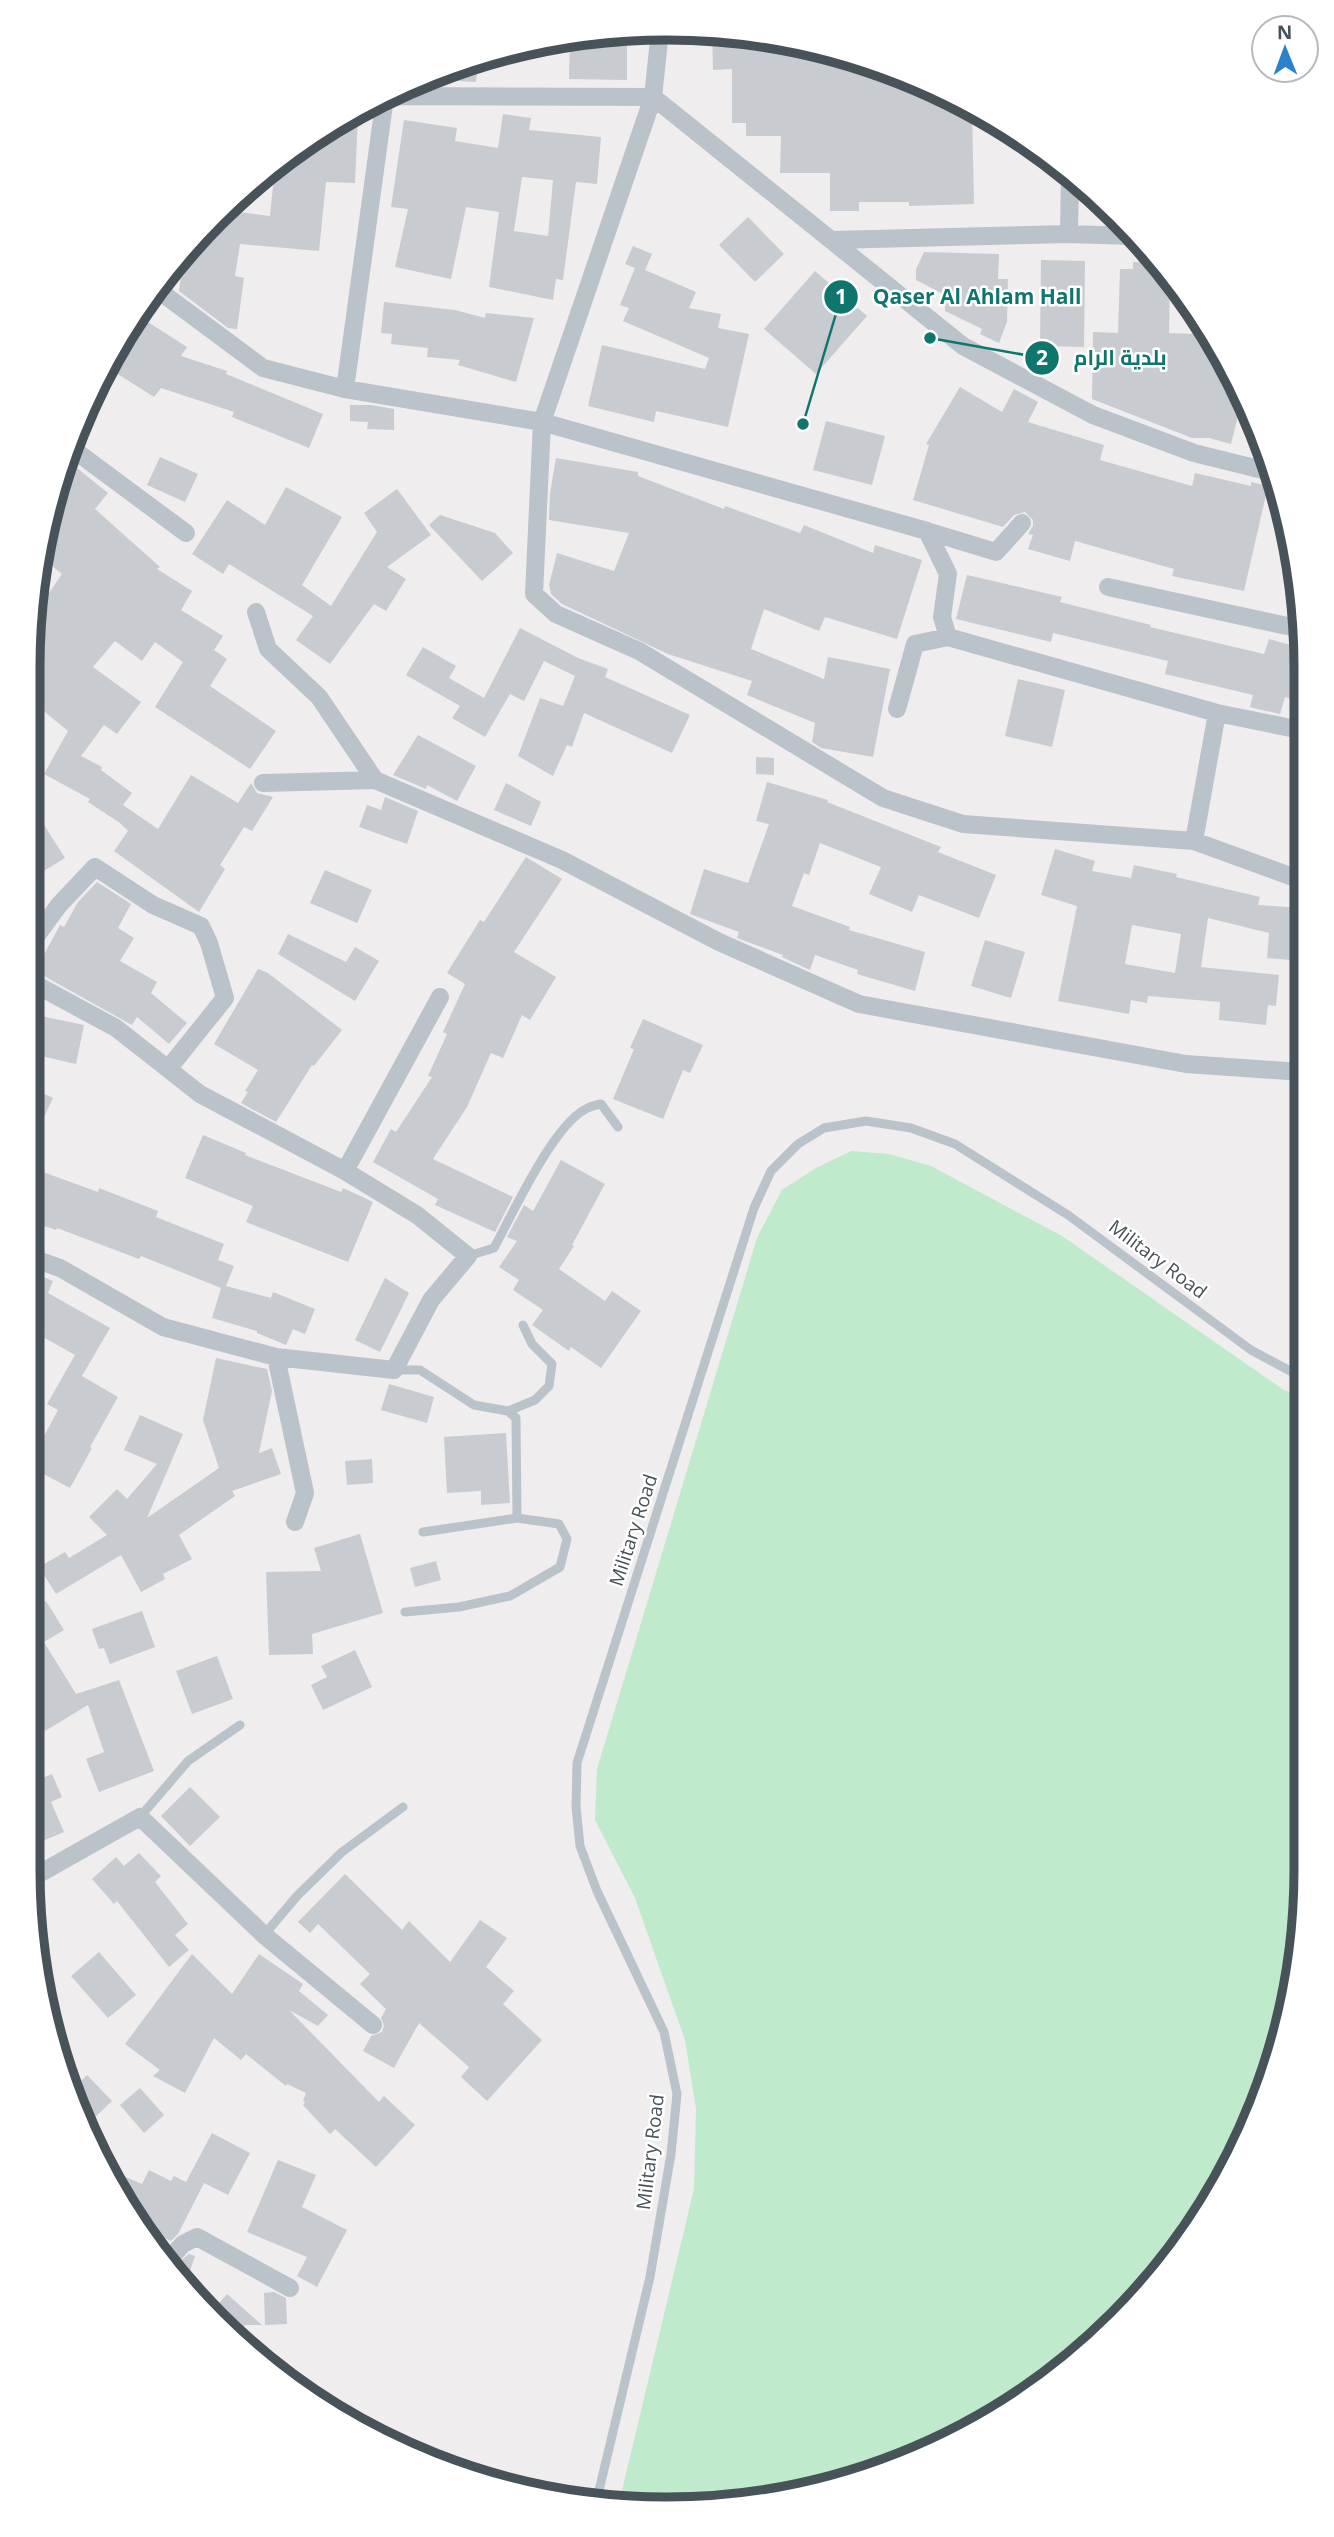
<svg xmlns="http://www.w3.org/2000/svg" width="1334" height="2537" font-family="'Open Sans',Cairo,sans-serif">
<rect width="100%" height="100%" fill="#f0edee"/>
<path fill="#bfeacc" d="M851 1151 889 1154 931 1166 1062 1236 1284 1390 1303 1397 1305 1911 1284 2035 1240 2153 1119 2322 949 2443 750 2504 618 2507 694 2189 696 2109 685 2040 635 1898 595 1820 597 1769 757 1238 782 1190 816 1168Z"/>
<path fill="#c8cbd0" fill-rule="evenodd" d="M712 30 833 50 950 94 972 109 974 204 909 206V202H859V211H830V173H780L781 136H746V123H732V69L713 70Z
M627 32V80L569 79 570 37 584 33Z
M478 58 476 82 424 79 462 62Z
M347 114 358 115 355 183 326 182 319 251 240 244 235 276 244 278 237 329 228 328 179 291 184 252 224 210 270 216 275 166Z
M503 114 531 118 529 130 601 137 597 184 576 182 563 280 556 279 553 300 489 287 499 212 466 207 451 279 395 267 408 209 391 207 404 120 457 128 455 141 498 148ZM522 177 553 180 548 236 514 231Z
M748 217 784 254 755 282 719 245Z
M633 246 652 254 645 270 696 292 689 308 721 314 718 328 749 334 728 427 656 411 654 422 588 406 602 345 705 369 709 358 623 321 629 308 620 305 635 268 625 264Z
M924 252 999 254 998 279H1008L1007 322 999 343 980 334 982 329 945 311V295L916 280V269Z
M1041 260 1085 261 1084 347 1040 346Z
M1133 262 1155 263 1170 280 1169 333 1194 334 1203 337 1202 347 1218 349 1243 396 1231 444 1209 438H1192L1092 399 1093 332 1118 333 1120 269H1133Z
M815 271 867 316 816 374 764 329Z
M384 302 455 310 485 318 486 313 534 318 516 382 458 365 460 360 427 357 428 348 391 344 392 334 381 333Z
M140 317 187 347 181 356 227 371 226 374 323 414 309 448 232 417 234 412 161 388 154 397 105 366Z
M960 387 1002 412 1014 389 1038 402 1028 422 1104 445 1100 460 1192 486 1195 473 1251 486V482L1268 486 1244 591 1172 576 1174 569 1075 541 1070 561 1028 549 1033 535 1028 534 1033 526V520L1025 512 1014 515 1003 527 913 500 929 445 926 444Z
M350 405H371L394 409V430L367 429 368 422 350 421Z
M826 421 885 436 872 485 813 470Z
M160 457 198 474 185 502 147 485Z
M556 458 638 472V476L724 509 725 506 800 533 804 525 873 553 875 545 922 560 897 639 825 617 819 631 764 609 751 649 824 679 828 657 890 669 873 757 821 748 812 742 815 723 747 695 752 681 668 654 562 604 551 594 549 585 557 553 614 571 629 533 549 520 550 493Z
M72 464 108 493 95 509 160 567 157 569 192 591 181 610 223 636 214 650 227 659 210 686 276 731 250 769 155 707 183 662 155 642 142 661 115 641 93 667 141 702 117 734 104 725 81 756 102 767 101 770 132 793 123 805 158 829 191 775 238 803 251 783 257 793 273 797 252 831 244 827 220 865 225 869 199 912 114 851 128 831 120 823 88 802 90 799 44 774 68 731 29 699V626L30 621 62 574 41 557 50 502 61 471 65 474Z
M286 487 342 517 302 585 331 606 377 532 364 513 397 489 431 535 387 567 406 579 386 611 374 604 330 664 296 640 313 616 229 564 223 574 192 554 227 500 265 525Z
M440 515 495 533 513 553 482 581 429 525Z
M967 575 1062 597 1060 602 1151 625 1150 627 1264 654 1269 639 1301 648V702L1285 697 1280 714 1262 710 1250 707 1253 695 1165 674 1168 661 1053 633 1051 642 956 619Z
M520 628 578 658 608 669 605 677 690 715 672 753 584 713 572 747 567 745 553 776 518 756 540 698 563 706 575 676 544 661 524 701 510 694 485 737 452 718 460 706 406 675 423 647 456 666 449 678 484 698Z
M1018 679 1065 690 1052 747 1005 736Z
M418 735 476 766 457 801 427 785 426 789 393 775Z
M756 757 774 758V775L756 774Z
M767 782 828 800 827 802 941 847 938 852 996 875 979 918 919 895 912 912 869 894 881 867 820 843 809 875 804 873 792 906 850 927 849 930 925 952 915 991 857 974 858 970 815 955 810 970 782 957 783 955 737 938 739 932 690 914 704 869 748 883 769 824 756 821Z
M506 783 541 802 531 826 494 810Z
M385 797 418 811 407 844 359 827 367 805 381 810Z
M29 801 65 858 29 880Z
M1055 849 1095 861 1092 871 1131 878 1134 865 1177 874 1176 877 1260 897 1258 905 1301 908 1302 961 1267 958 1269 933 1208 918 1201 967 1279 975 1276 1006 1268 1005 1266 1025 1219 1020 1220 1002 1148 996 1147 1003 1131 1000 1129 1014 1058 1001 1077 906 1041 895ZM1132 925 1181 934 1175 973 1125 964Z
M526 857 562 879 514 952 556 977 530 1020 522 1015 503 1058 491 1053 467 1107 433 1159 513 1197 495 1232 435 1205 438 1199 373 1162 391 1129 396 1132 432 1077 428 1076 447 1034 443 1032 465 984 447 973 480 920 484 922Z
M325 870 372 890 357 923 310 903Z
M97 882 131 904 118 928 134 938 120 961 157 982 151 993 187 1023 169 1044 137 1017 132 1025 35 971 60 925 64 927 78 902Z
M288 934 346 962 355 947 379 961 355 1001 278 954Z
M985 940 1025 952 1011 998 971 986Z
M258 969 268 973 342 1030 314 1066 312 1065 276 1122 241 1103 248 1092 245 1091 258 1070 214 1044Z
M41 1016 84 1025 76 1064 32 1054Z
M643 1019 703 1045 690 1073 683 1070 663 1119 613 1099 634 1049 630 1048Z
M29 1086 53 1098 29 1149Z
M203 1135 246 1153 245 1155 341 1192 343 1188 373 1202 348 1262 246 1222 253 1206 185 1178Z
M561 1160 605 1184 572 1245 574 1246 559 1269 605 1301 612 1291 641 1311 601 1368 571 1347 569 1351 532 1325 543 1310 513 1290 519 1280 499 1267 517 1241 507 1237 524 1205 533 1211Z
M43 1172 98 1192 99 1188 158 1211 156 1217 224 1244 218 1260 234 1266 226 1286 271 1298 273 1292 315 1309 305 1334 293 1329 286 1345 257 1333V1331L212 1318 221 1288 141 1256 139 1259 57 1228 56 1230 29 1221V1210Z
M29 1271 53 1281 48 1293 110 1328 82 1376 118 1397 90 1447 92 1448 70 1488 28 1466 58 1410 47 1404 75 1355 43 1337 45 1335 29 1328Z
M385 1278 409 1293 380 1352 355 1340Z
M216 1358 267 1369 272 1391 259 1453 272 1448 281 1474 232 1491 235 1496 179 1535 192 1559 163 1574 165 1579 141 1592 121 1555 56 1594 39 1567 65 1552 69 1558 107 1535 89 1517 117 1489 127 1499 157 1464 124 1450 140 1415 183 1434 147 1518 219 1468 203 1420Z
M389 1384 434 1397 427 1423 381 1410Z
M506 1433 510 1503 481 1505V1491L447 1493 444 1437Z
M372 1459 373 1483 347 1485 345 1461Z
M360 1534 383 1613 312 1634 313 1654 269 1655 266 1572 321 1571 314 1548Z
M436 1561 441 1580 415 1587 410 1568Z
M46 1601 64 1630 44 1642 76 1694 119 1680 154 1771 99 1792 86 1759 104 1752 88 1705 45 1731 28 1704V1671L40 1664 31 1650 28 1652V1612Z
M142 1611 155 1647 110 1664 104 1648 99 1649 92 1629Z
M355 1650 372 1687 323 1710 311 1685 327 1677 321 1666Z
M217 1656 233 1699 192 1714 176 1671Z
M52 1774 62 1797 51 1802 64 1832 28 1847V1784Z
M190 1787 220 1817 190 1846 161 1816Z
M139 1853 161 1876 155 1882 188 1924 175 1935 189 1950 169 1967 117 1901 114 1904 92 1879 116 1857 124 1866Z
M345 1874 402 1930 409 1921 450 1962 480 1920 507 1938 486 1967 514 1991 503 2004 542 2040 487 2101 461 2077 469 2067 419 2023 394 2068 363 2051 371 2036 382 2032 384 2026 381 2018 386 2009 360 1984 370 1974 318 1924 310 1933 298 1922Z
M99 1952 136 1995 108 2018 71 1976Z
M192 1954 232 1994 259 1954 303 1984 299 1991 328 2015 318 2026 289 2010 379 2102 384 2096 415 2125 376 2167 335 2129 330 2134 303 2105 305 2102 303 2101 306 2093 287 2084 286 2086 246 2054 241 2060 214 2038 185 2093 153 2076 160 2070 125 2044Z
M59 2059 81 2081 87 2075 112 2101 88 2124 62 2076Z
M140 2088 164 2115 144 2133 120 2105Z
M212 2133 250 2153 228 2195 204 2183 178 2234 171 2241 143 2227 114 2172 142 2184 149 2170 171 2181 174 2176 186 2182Z
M278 2160 316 2175 302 2207 347 2230 317 2287 297 2276 307 2257 247 2232Z
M189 2254 195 2256 186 2283 173 2271 174 2266Z
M274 2292 286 2298 287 2324 265 2325 264 2293Z
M227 2294 262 2325H245L239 2333 214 2309Z"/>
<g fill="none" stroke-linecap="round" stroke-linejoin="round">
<path stroke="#bac3c9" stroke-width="9" d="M468 1256 494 1248C512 1215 553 1125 586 1109 590 1106 596 1105 601 1104L618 1127
M394 1370H420L474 1405 508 1411 535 1400 549 1386 552 1364 532 1344 523 1325
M508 1411 516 1418 517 1518
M405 1612 459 1607 510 1596 560 1567 567 1539 559 1524 517 1518 423 1532
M140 1817 188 1761 240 1725
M264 1935 297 1896 342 1852 403 1807
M596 2503 650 2277 671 2154 677 2094 664 2032 597 1891 580 1846 576 1807 577 1763 754 1208 771 1171 798 1144 824 1128 866 1121 911 1128 955 1144 1068 1215 1251 1350 1303 1378"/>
<path stroke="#bac3c9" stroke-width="18" d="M660 31 653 97 542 422 534 594 556 614 639 651 883 798 963 824 1194 841 1301 880
M387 96 653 97 963 346 1093 415 1194 453 1271 472
M1069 234 1070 174
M833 240 1069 234 1132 236
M154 287 263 368 345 389 542 422 927 531 948 574 942 617 948 637 1217 713 1301 730
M345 389 385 97
M70 447 186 533
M927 531 996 552 1022 523
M1108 587 1301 629
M256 612 268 649 319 697 375 780
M897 709 915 644 948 637
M263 783 375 780 562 860 719 942 859 1004 1186 1064 1302 1072
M1194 841 1217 713
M29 946 59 905 95 867 153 905 201 926 209 943 225 998 168 1069
M345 1171 440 997
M29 1257 60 1268 163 1327 276 1357 394 1370 431 1300 468 1256 417 1215 345 1171 200 1094 116 1028 29 981
M276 1357 305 1493 295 1522
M30 1879 140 1817 264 1935 373 2025
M158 2255H173L183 2244 197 2237 290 2288"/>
</g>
<g text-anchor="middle" stroke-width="5" stroke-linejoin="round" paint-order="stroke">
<g font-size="19" fill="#475259" stroke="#fff">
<text transform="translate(1158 1259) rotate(37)" y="7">Military Road</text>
<text transform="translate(633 1530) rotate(-72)" y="7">Military Road</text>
<text transform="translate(650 2152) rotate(-83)" y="7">Military Road</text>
</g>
</g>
<path d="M0 0H1334V2537H0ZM667 40H667A627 627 0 0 1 1294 667V1870A627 627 0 0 1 667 2497H667A627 627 0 0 1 40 1870V667A627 627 0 0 1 667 40Z" fill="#fff" fill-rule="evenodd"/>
<path fill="none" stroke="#475259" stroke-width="9" d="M667 40H667A627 627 0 0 1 1294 667V1870A627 627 0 0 1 667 2497H667A627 627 0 0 1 40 1870V667A627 627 0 0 1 667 40Z"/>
<path fill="none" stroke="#0f766e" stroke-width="2.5" d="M803 424L841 297M930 338L1042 358"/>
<g fill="#0f766e" stroke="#fff" stroke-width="2.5">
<circle cx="803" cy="424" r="7"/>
<circle cx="930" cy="338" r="7"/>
<circle cx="841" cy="297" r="18"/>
<circle cx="1042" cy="358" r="18"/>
</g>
<g font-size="21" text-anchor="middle" font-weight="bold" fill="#fff">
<text x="841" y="304">1</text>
<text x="1042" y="365">2</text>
</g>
<g font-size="21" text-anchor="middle" font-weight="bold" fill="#0f766e" stroke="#fff" stroke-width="5" stroke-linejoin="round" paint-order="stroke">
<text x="977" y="304">Qaser Al Ahlam Hall</text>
<text x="1120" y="365">بلدية الرام</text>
</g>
<g transform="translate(1285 49) rotate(359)"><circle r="33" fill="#ffffff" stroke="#b5babd" stroke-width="2"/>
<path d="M0-5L12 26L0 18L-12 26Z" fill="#2a81cd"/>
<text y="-10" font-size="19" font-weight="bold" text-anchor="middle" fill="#475259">N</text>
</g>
</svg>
